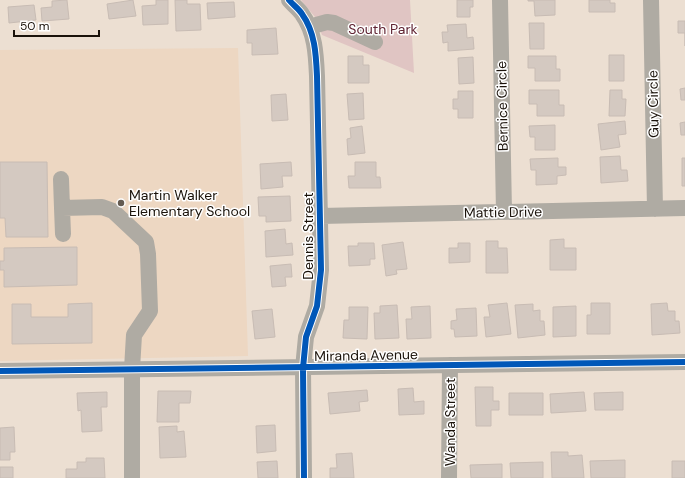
<svg xmlns="http://www.w3.org/2000/svg" width="685" height="478" font-family="'DM Sans',sans-serif">
<rect width="100%" height="100%" fill="#ecdfd2"/>
<path fill="#edd7c2" d="M238 48 248 356 0 361V50Z"/>
<path fill="#e0c5c3" d="M301 0H410L414 73 322 35 315 17Z"/>
<path fill="#d4c9c1" stroke="#c8bcb4" d="M67 0 69 19 42 21 41 8 52 7V1Z
M133 0 136 16 109 19 107 4Z
M156 0H168V24L143 25 142 6 156 5Z
M175 0H187V4H200L201 30 176 31Z
M457 0H473V7H470V17H457Z
M528 0H555V15L535 16 534 1H528Z
M589 0H610V3H615V12H589Z
M234 2 235 17 208 19 207 3Z
M34 5 36 20 9 23 8 7Z
M678 21H685V46V33H678Z
M529 23H544V49H530Z
M466 24 467 38 473 37 474 49 448 51V42L443 43 442 32H448L447 25Z
M276 28 278 54 252 55V43H247V30Z
M609 55H624V81H609Z
M348 56H363V65H369V83H348Z
M528 56H556V69H560V81H535V68H528Z
M473 57 474 83 459 84 458 58Z
M685 88V100H681L680 89Z
M529 90H559V105H564V116H537V104H529Z
M610 90H622V99H626L625 116H609Z
M458 91H473V118H458V109H453V99H458Z
M363 93 364 119 349 120 347 94Z
M286 94 288 120 272 121 271 95Z
M625 121 626 134 618 135 620 147 601 150 598 124Z
M685 122V135H681L680 123Z
M555 125V150H535V137H530L529 126Z
M362 126 365 153 348 155 347 139 351 138 350 128Z
M620 156 621 170H627L628 181 601 183 600 157Z
M558 158V167H566V175L557 176V184L536 185V170H531L530 159Z
M682 158H685V186H682Z
M0 162H47L48 237H6L5 218H0Z
M291 162 292 176H282L283 187 261 189 260 164Z
M355 162H376V177H380L381 188H349L348 176H355Z
M290 196 291 221 266 222V216H259L258 197Z
M285 229 286 244 292 243 293 255 266 257 265 231Z
M564 239V248H576V270H550V240Z
M486 241H498V248H507L508 273H486Z
M403 242 407 269 396 270 397 274 386 276 382 245Z
M358 243H374L375 259H370V265L349 266 348 246H358Z
M458 243H470V262L449 263V248H458Z
M77 247V285L4 287V270H0V261H4V248Z
M291 264 292 277H285L286 286 272 287 270 266Z
M92 303V343L12 344V304H31V317H68V304Z
M507 303 511 334 486 337 484 317H490L488 305Z
M591 303H610V334H587V315H591Z
M667 303 668 311H675V321H679L680 333 652 335 651 304Z
M533 304V311L540 310V321H544L545 335 518 338 515 305Z
M397 305 399 338 375 339 374 313H380V306Z
M430 306 431 338 407 339 406 319H412L411 307Z
M576 306V336L553 337V307Z
M349 307H368L367 339 343 338 344 320H349Z
M476 308 477 336 455 337 454 329H451V321L457 320 456 309Z
M272 309 275 337 255 339 252 311Z
M475 387H493V401H499V410H491V426H476Z
M413 388 414 402 424 401V414L399 415 398 389Z
M367 390 368 401 359 402 360 411 330 414 328 393Z
M158 391H191L190 403H179V422H157Z
M107 392V407H101L102 431 82 432 81 410 78 411 77 393Z
M584 392 586 411 551 413 550 394Z
M623 392V410H595L594 393Z
M509 393H543V415H509Z
M275 425 276 451 257 453 256 426Z
M177 426V432L184 431 186 457 160 458 159 427Z
M14 427 15 452H10V460H0V428Z
M551 452H568V456L582 455 584 478H552Z
M352 453 354 478H330V468H337L336 454Z
M86 458H104L105 478H66V469H77V462H86Z
M625 460V478H591L590 461Z
M277 461 278 478H258L257 462Z
M672 461H685V478H672Z
M543 462V478H511L510 463Z
M502 464V478H471L470 465Z
M0 467H13V478H0Z"/>
<g fill="none" stroke-linecap="round" stroke-linejoin="round">
<path stroke="#afaba3" stroke-width="16" d="M289 0C293 5 299 9 302 14 315 32 316 54 317 76L321 270 317 306 306 337 303 368 304 478
M500 0 504 212
M651 0 655 209
M309 27 327 22 334 23 375 42
M61 179 62 208
M321 216 685 208
M63 234 62 208 102 207 113 211 146 242 148 254 150 311 134 335 132 369V478
M0 371 685 362
M449 478 450 365"/>
<g stroke="#fff" stroke-width="8">
<path id="cycleway" d="M289 0C293 5 299 9 302 14 315 32 316 54 317 76L321 270 317 306 306 337 303 368 304 478
M0 371 685 362"/>
</g>
<use href="#cycleway" stroke="#0057b8" stroke-width="6"/>
</g>
<circle fill="#645a50" stroke="#fff" stroke-width="1.5" cx="121" cy="203" r="4"/>
<g text-anchor="middle" stroke-width="3" stroke-linejoin="round" paint-order="stroke">
<g font-size="14" fill="#602433" stroke="#fff">
<text x="383" y="34">South Park</text>
</g>
<g font-size="14" fill="#1a120a" stroke="#fff">
<text transform="translate(653 104) rotate(-91)" y="5">Guy Circle</text>
<text transform="translate(502 106) rotate(-91)" y="5">Bernice Circle</text>
<text transform="translate(503 212) rotate(-1)" y="5">Mattie Drive</text>
<text transform="translate(308 236) rotate(-90)" y="5">Dennis Street</text>
<text transform="translate(366 355) rotate(-1)" y="5">Miranda Avenue</text>
<text transform="translate(450 422) rotate(-90)" y="5">Wanda Street</text>
</g>
<g font-size="14" fill="#1a120a" stroke="#fff" text-anchor="start">
<text x="129" y="200">Martin Walker<tspan x="129" dy="16">Elementary School</tspan></text>
</g>
</g>
<path d="M14 30v6h85v-6" fill="none" stroke="#1a120a" stroke-width="2"/>
<text x="20" y="30" font-size="12" fill="#1a120a" stroke="#ffffff" stroke-width="3" paint-order="stroke">50 m</text>
</svg>
